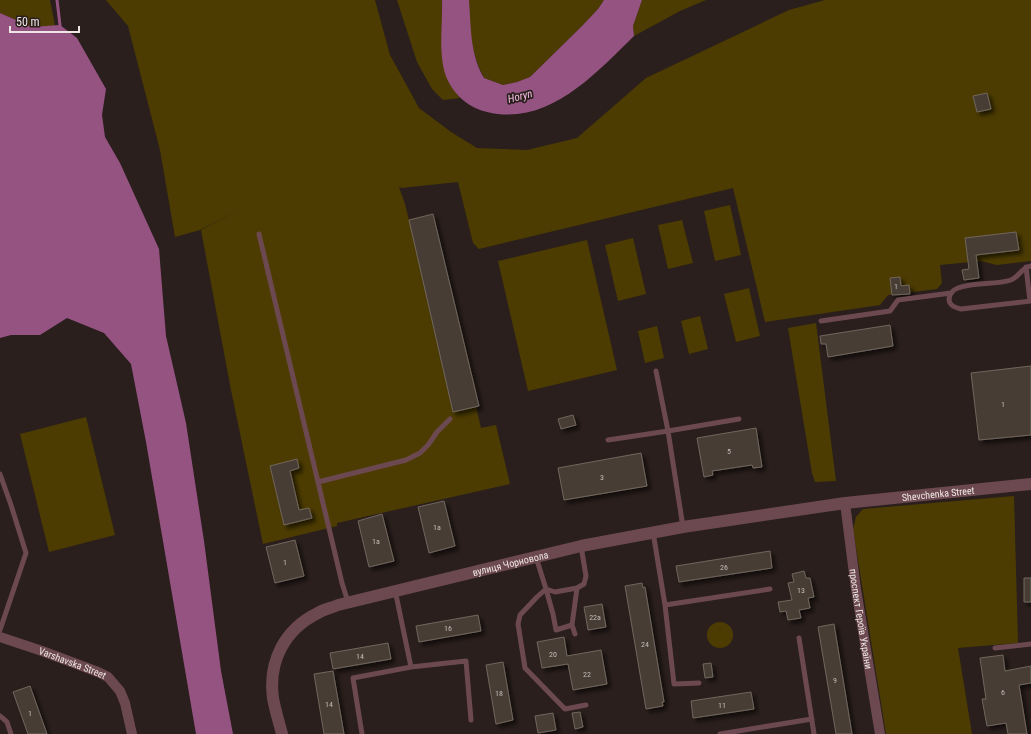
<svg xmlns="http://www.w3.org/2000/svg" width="1031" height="734" font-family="'Roboto Condensed',sans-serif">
<defs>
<filter id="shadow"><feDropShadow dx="3.5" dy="3.5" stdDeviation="2" flood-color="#0009"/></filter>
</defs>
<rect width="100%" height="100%" fill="#2a1f1c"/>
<path fill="#4d3c01" d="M0 0H50L55 26 32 27 0 13Z
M106 0H375L390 55 419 108 451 132 477 148 527 150 577 138 646 78 789 10 825 0H1031V261L997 265 981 261 940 265 942 283 937 289 888 295 880 305 765 322 733 188 479 249 473 243 458 182 401 188 399 187 405 204 409 220 433 214 479 406 476 407 481 428 496 425 510 484 337 523V526L263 544 231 390 201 230 241 209 200 230 175 237 160 150 128 26Z
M397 0H442L443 61 448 81 460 98 443 100 432 89 417 62Z
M469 0H604L598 9 582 26 530 77 517 82 503 85 484 78C471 54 469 27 469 0Z
M642 0H706L680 11 634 36 633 26Z
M730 205 741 255 715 261 704 211Z
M682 220 693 263 668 269 658 225Z
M633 238 646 294 618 301 605 245Z
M587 240 617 370 528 391 498 261Z
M749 288 760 336 736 342 724 294Z
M700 316 708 349 689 354 681 321Z
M816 323 836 481 815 482 812 473 788 328Z
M657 326 664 358 645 363 638 331Z
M86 417 115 535 49 552 20 434Z
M1014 496 1018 643 958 648 972 734H886L853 529 856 517 863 509Z
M707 635a13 13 0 1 1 26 0a13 13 0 1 1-26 0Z"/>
<path fill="#955382" d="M442 0H469C471 27 470 54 484 78L503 85 517 82 530 77 582 26 598 9 604 0H642L633 26 634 36C595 74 548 127 487 112 470 108 456 97 448 81 437 58 443 25 442 0Z
M0 13 32 27 60 25 77 38 106 89 102 115 105 137 120 163 159 249 166 336 186 423 204 541 221 671 233 734H196L146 442 131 364 104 333 67 318 40 335H11L0 338Z"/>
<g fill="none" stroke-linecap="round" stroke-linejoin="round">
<path stroke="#955382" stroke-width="3" d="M57 0 60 25"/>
</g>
<path fill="#473e35" stroke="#71665d" filter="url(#shadow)" d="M987 93 991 109 977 112 973 96Z
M433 214 479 406 453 412 409 220Z
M1016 232 1019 250 976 255 979 278 964 280 962 270 969 269 965 238Z
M900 277 901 286 909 285 910 294 892 295 890 278Z
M890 325 893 346 828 357 826 344H821L820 336Z
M1031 366V435L979 440 971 373Z
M573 415 576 425 561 429 558 419Z
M756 428 762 467 753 468 752 465 712 471 713 475 704 477 697 438Z
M641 453 647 486 564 500 558 468Z
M297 459 299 468 290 471 299 510 309 508 312 518 284 525 270 466Z
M444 501 455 546 429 553 418 507Z
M382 514 394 561 369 567 358 521Z
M295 540 304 576 275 583 266 547Z
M770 551 772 568 679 582 676 566Z
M804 571 806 578H810L814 597 808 598 810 608 799 610 801 618 788 620 786 611 780 612 778 602 792 600 788 583 794 582 792 574Z
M1024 578H1031V602H1024Z
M642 583 643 588 645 587 664 702H662L663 706 646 709 625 586Z
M602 604 606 627 588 630 584 607Z
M478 615 481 631 419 642 416 626Z
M834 624 852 734H836L818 627Z
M564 637 567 656 601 650 607 684 573 690 568 664 542 668 537 642Z
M388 643 391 659 333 669 330 653Z
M1003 655 1005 671 1031 666V683L1019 685 1027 734H1008L1006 723 987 726 982 699H986L980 658Z
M503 662 513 720 496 724 486 665Z
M711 663 713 677 705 678 703 664Z
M333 671 344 734H324L314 674Z
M30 686 47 734H28L13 692Z
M751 692 754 709 693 718 691 701Z
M580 712 583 727 575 729 572 713Z
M553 713 556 730 538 733 535 716Z"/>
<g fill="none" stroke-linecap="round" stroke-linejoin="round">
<path stroke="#6c4950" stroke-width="5" d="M259 234 342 583 348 602
M1031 266C1022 267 1019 277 1011 280 996 285 972 282 958 288 952 290 947 297 950 303 952 307 957 308 961 309L1031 301
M1026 267 1030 301
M821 321 890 311 898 300 951 293
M608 440 668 431 656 371
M0 474 11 505 26 553 0 630
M318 482 406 460 420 453 428 445 437 432 450 419
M683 527 668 431 739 419
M653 532 665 605 674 684 699 683
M536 557 546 589 537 597 520 615 518 624 525 668 565 709 586 705
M577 588 572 625 556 630 553 614 546 589 555 592 577 588 584 584 586 576 581 546
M395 590 411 667
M665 605 770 589
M572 625 575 634
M799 638 814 734
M995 648 1031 644
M0 716 7 722 11 734
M362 734 353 678 411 667 466 661 471 720
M720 734 812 719"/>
<g stroke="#6c4950" stroke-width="10">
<path id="s1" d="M845 503 856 589 880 734"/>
<path id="s2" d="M0 637 42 651 98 672 108 677 120 691 125 703 132 734"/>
</g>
<path stroke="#6c4950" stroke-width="12" id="s3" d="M282 734C279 722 275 710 273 698 268 661 285 629 318 613 324 609 332 608 338 605L581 546 683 527 845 503 1031 484"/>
</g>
<g text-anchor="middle" stroke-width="3.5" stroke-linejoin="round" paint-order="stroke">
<g font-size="8" fill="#c4bcb8">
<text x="896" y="289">1</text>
<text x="1003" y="407">1</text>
<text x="729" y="454">5</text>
<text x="602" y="480">3</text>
<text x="437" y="530">1а</text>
<text x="376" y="544">1а</text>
<text x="285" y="565">1</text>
<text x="724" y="570">26</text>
<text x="801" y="593">13</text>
<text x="595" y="620">22а</text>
<text x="448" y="631">16</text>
<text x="645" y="647">24</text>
<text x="553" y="657">20</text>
<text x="360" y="659">14</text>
<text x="587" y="677">22</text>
<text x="835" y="683">9</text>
<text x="1003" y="695">6</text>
<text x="499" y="696">18</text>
<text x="329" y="707">14</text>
<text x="722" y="708">11</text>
<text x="30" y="716">1</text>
</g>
<g font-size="10" fill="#eee6e4" stroke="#2a1f1c">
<text dy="4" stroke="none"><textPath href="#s3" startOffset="773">Shevchenka Street</textPath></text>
<text dy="4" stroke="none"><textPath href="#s3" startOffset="339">вулиця Чорновола</textPath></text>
<text dy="4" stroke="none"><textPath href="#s1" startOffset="117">проспект Героїв України</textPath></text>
<text dy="4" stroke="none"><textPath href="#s2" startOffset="77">Varshavska Street</textPath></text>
</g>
<g font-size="11" font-style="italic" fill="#f8bfe6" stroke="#2a1f1c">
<text transform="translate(520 96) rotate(-14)" y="4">Horyn</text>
</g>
</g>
<path d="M10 26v6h69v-6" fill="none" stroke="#eee6e4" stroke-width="2"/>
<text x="16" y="26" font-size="12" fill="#eee6e4" stroke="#2a1f1c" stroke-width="3" paint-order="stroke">50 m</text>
</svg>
